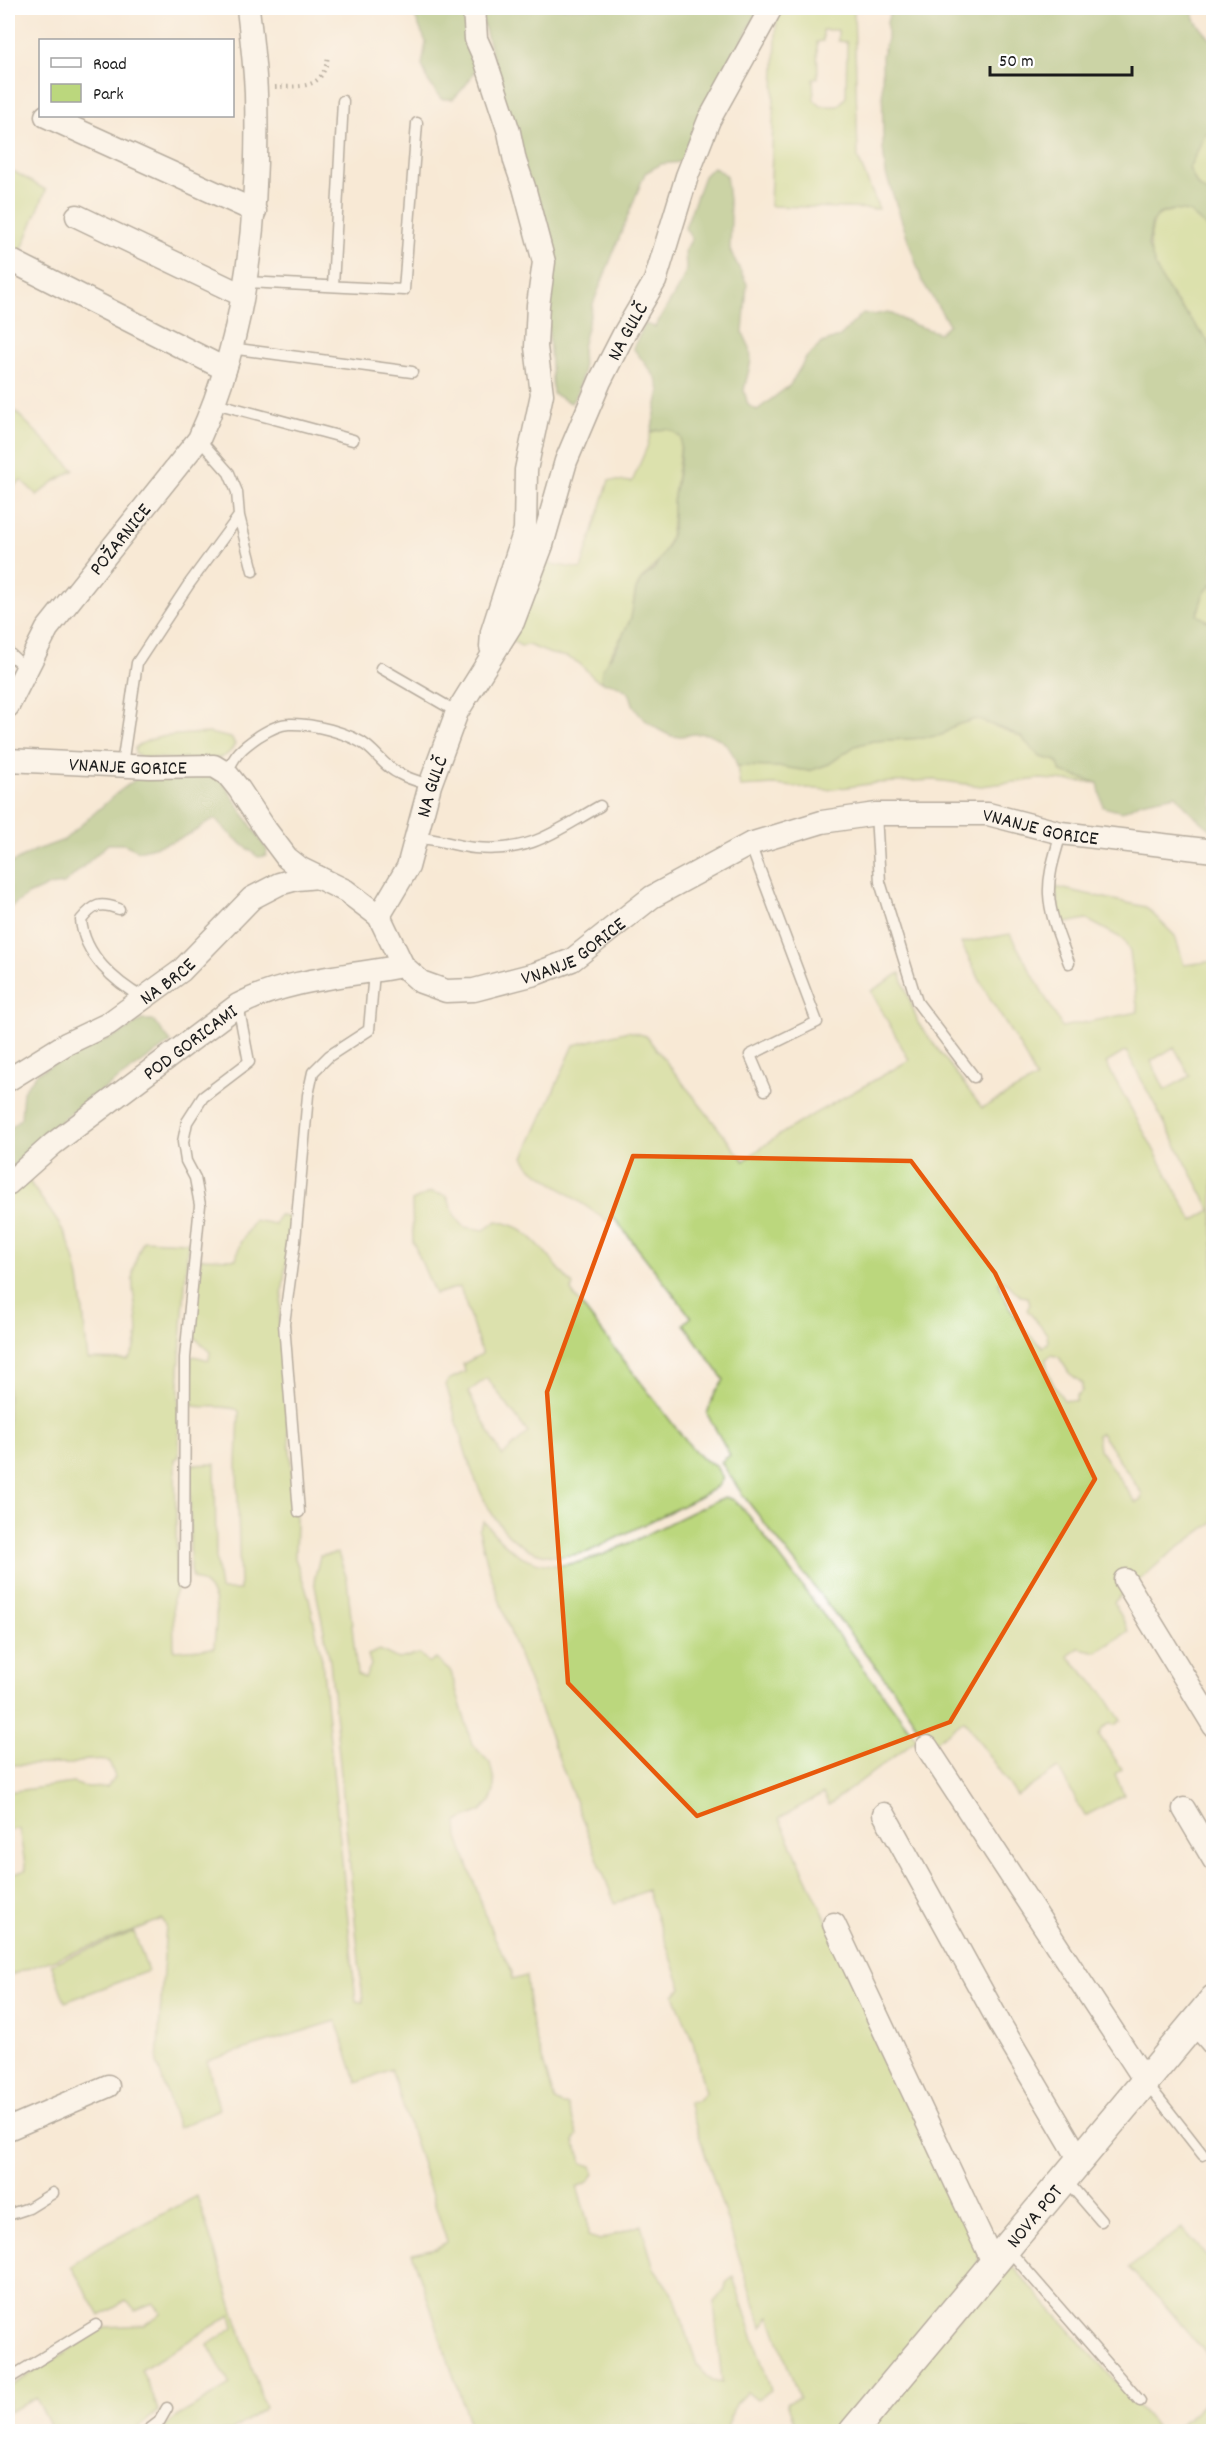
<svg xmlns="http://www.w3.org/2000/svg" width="1221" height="2439" font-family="Dekko,sans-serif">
<rect width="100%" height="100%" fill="#fff"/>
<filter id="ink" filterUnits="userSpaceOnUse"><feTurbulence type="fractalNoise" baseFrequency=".0167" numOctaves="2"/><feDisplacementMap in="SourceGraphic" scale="12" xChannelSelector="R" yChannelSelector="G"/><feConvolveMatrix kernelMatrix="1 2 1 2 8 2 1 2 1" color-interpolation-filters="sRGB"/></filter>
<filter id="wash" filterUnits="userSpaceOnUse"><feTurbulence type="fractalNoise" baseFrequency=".008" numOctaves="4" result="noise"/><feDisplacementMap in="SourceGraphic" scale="24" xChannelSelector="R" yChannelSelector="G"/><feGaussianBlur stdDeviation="1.35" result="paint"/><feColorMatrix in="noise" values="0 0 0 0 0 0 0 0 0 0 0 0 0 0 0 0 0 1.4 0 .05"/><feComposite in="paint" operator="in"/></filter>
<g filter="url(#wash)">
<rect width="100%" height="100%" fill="#f8e9d6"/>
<path fill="#bbd77d" stroke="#6c7a4c" stroke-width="1.5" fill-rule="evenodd" d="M799 8H854L858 158 879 209 770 206 777 9ZM823 30H838V41L847 42 846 97 838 106H821L814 100 813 79 818 78 817 42 823 41Z
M1213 127V197L1197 185 1189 168 1205 135Z
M8 168 46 190 20 254 8 248Z
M1173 210 1189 212 1205 226 1213 237V351C1195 316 1142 277 1151 234 1154 216 1155 215 1173 210Z
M8 404 74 470 55 481 37 495 21 480 8 492Z
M665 428 675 431 681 438C680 458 676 477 674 498 672 514 674 527 668 543 661 563 653 566 641 580 632 591 635 607 630 620 622 641 602 660 601 682L594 678 579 663 567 657 551 654 528 645 521 646 512 641 545 563 581 569 609 480 632 482 647 447 651 432Z
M1213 582V624L1197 615 1203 595Z
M976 719 1011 732 1021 737 1040 757 1057 761 1061 772 1098 783 1040 779 981 786 935 780 876 783 827 790 774 785 740 787 737 766 782 767 809 771 829 764 855 746 873 741 922 738 942 735 956 725Z
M209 733 231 738 235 744C232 749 229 755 222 757 208 762 159 758 142 757L135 754V748C153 733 186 735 209 733Z
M1055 887 1146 907 1175 936 1184 965 1213 961V1522L1166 1557 1114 1602 1129 1631 1097 1652 1079 1648 1068 1656 1104 1694 1121 1720 1115 1725 1109 1724 1103 1728 1099 1735 1122 1769 1115 1774 1124 1795 1085 1816 1058 1768 1017 1796 964 1720 930 1746 896 1693 742 1494 721 1462 730 1455 707 1414 715 1392 724 1380 684 1324 691 1317 612 1215 607 1221 530 1167 524 1157 574 1045 628 1031 646 1036 744 1161C794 1120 854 1094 909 1060L871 991 900 973 918 1023 982 1108 1036 1079 1022 1050 987 994 961 943 1010 934 1062 1027 1138 1012 1130 952 1123 939 1086 919 1062 924ZM1174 1047 1190 1076 1165 1090 1151 1061ZM1126 1051 1211 1210 1193 1221 1106 1063ZM1004 1280 1020 1296 1028 1297 1030 1304 1027 1310 1047 1334 1048 1343 1043 1347C1024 1334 1006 1305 999 1283ZM1051 1355 1059 1357 1069 1373 1082 1383V1391L1076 1396V1401L1064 1400C1054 1386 1047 1376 1046 1359ZM1101 1433 1142 1494 1141 1500 1136 1503 1099 1449 1097 1435Z
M27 1178C39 1197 56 1216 66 1236 84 1275 82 1318 88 1359L128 1360C149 1332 129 1303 133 1272 134 1261 140 1250 143 1240L188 1242 179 1370V1457L175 1459 177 1588 173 1598 174 1651 214 1648C215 1620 225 1591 193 1578L190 1571V1465L215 1464 216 1559 220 1590H240L237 1464 239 1411C232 1405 205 1408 193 1406L190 1359 194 1356 209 1360 210 1352 193 1336 200 1258 236 1259 240 1243 254 1220 275 1224 279 1215 291 1218 279 1322 296 1520 295 1558 309 1598 322 1660 356 2001 363 2002 330 1661 314 1581 320 1556 338 1553 347 1579 357 1674 365 1678 371 1665 368 1655 380 1650 398 1659 420 1654 429 1663 436 1659 451 1672 472 1744 490 1763 494 1781V1791L490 1802 481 1811 457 1822 458 1837 491 1930 512 1972V1980L526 1976 532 2026 555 2101 562 2105H567L578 2135 574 2141 582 2163 592 2166 594 2174 588 2182 577 2187 587 2219 588 2236 600 2240 641 2225 654 2268 675 2298 697 2365 712 2381 722 2383 714 2302 725 2290 726 2283 733 2277 771 2390 757 2400 747 2392 735 2404 726 2431H472L412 2253 436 2248 447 2242 391 2069 357 2083 336 2021 207 2061 219 2109 178 2128 157 2063 166 1925 162 1919 136 1930 8 1976V1876L26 1870 19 1829 8 1830V1792L73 1783 88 1788 107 1787 115 1777 109 1761 87 1760 72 1764 8 1765V1195Z
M431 1192 447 1196 455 1216 464 1227 484 1230 497 1221C532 1226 550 1261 573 1285L571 1291 579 1302 686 1441 701 1458 715 1465 723 1478 718 1486 700 1497 588 1552C573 1555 557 1558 542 1554 479 1539 463 1437 446 1385L448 1380 465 1372 463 1364 482 1354 460 1287 435 1294 413 1242 412 1201ZM487 1378 528 1433 502 1456 468 1392Z
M725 1497 734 1500 746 1512 917 1739 829 1805 823 1794 779 1818 979 2248 978 2266 843 2431H797L787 2402 799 2398 770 2316 762 2327 688 2102 697 2101 705 2093 693 2042 674 1995 682 1988 647 1890 615 1904 513 1640 488 1566 479 1530 484 1521C533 1587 580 1567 642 1537 669 1523 696 1509 725 1497Z
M134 1932 148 1971 65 2002 51 1964Z
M197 2196 265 2408 231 2431H157L175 2418 230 2385 208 2345 234 2327 231 2315 141 2370 153 2395 158 2411 134 2431H53L36 2398 9 2412 8 2388 106 2327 144 2325 162 2313 153 2303 136 2310 126 2301 100 2316 71 2266 98 2248Z
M1182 2228 1213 2263V2362L1165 2305 1129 2268Z
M1007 2260 1160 2431 865 2432Z
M1213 2394V2431H1173Z"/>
<path fill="#94b86c" stroke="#586a44" stroke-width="1.5" d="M411 8H470C477 50 488 66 453 99H441L428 81 422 65 426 42Z
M479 8H759L681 162 661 164 645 173 593 304 582 347 583 372 577 394 571 403 553 394 547 307 536 212Z
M891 8H1190L1197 23 1213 42V127L1205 135 1189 168 1197 185 1213 197V237L1205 226 1189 212 1173 210 1159 214 1152 222 1148 246 1159 275 1174 299 1208 341 1213 351V582L1203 595 1197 615 1213 624 1214 682 1211 692 1214 693 1213 831 1192 814 1176 795 1141 802 1122 812 1103 807 1098 783 1061 772 1057 761 1040 757 1021 737 1011 732 976 719 956 725 942 735 922 738 873 741 855 746 829 764 809 771 782 767 737 766C732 745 717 731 694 734 684 735 676 739 667 734 656 729 640 718 635 708 632 704 632 699 630 695 624 686 611 683 601 682L602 669 617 647 631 618 636 590 641 580 654 569 668 545 673 528V501L680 461 681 438C671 427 664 428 651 432L660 390 656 378 633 348 645 324 655 327 681 283 686 270 685 250 692 239 685 228 704 176 713 167 726 175 731 217 730 250 747 284 743 333 750 348 751 361 744 390 748 405 757 410 790 385 806 358 822 343 839 337 863 313 873 315 888 312 912 324 939 333 949 324 922 281 886 174 883 148 882 55 887 39V22Z
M211 775 223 782 267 850 266 856 258 857C243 844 228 835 216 819 206 821 203 827 195 831 178 841 158 846 139 851L124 844H108L64 884 48 886 28 895 8 909V865L34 851 64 840 117 793 140 776Z
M142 1020H153L171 1042 70 1113 8 1171V1131L21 1118 23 1091 37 1073 64 1058 118 1035Z"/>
</g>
<g filter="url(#ink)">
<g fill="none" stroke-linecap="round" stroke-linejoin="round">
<g stroke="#69645d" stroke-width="13">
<path id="service" d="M246 282 404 290 417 123
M333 286 343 101
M230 348 412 372
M215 403 353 440
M239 516 253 571
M8 652 25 668
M381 668 457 712
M122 765 137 663 189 584 239 516 237 492 229 473 199 439
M227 774C234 754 243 747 259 736 267 731 280 724 289 724 311 723 351 733 368 747 379 756 386 768 400 774 409 779 420 782 430 785
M876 814 880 882 917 1002 974 1077
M1061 833C1056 852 1048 873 1049 894 1050 917 1061 941 1069 963
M416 838C437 838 454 846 475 848 531 853 554 832 600 806
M750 844 817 1022 750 1055 765 1090
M119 909C100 902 94 904 81 920 84 955 115 982 143 998
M299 1512 284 1324 295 1241 308 1095 313 1072 329 1056 369 1030 374 972
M184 1581 185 1358 200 1205 195 1178 186 1161 183 1142 187 1122 203 1097 249 1062 238 1005
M1146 2082 1203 2155
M1065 2179 1101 2221
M8 2215 29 2208 53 2193
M1007 2248 1140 2401
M8 2379 96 2325
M146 2432 159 2422 167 2408"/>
</g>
<g stroke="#69645d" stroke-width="25">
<g id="minor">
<path d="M474 8 476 39 485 59 509 132 515 161 524 187 544 262 538 305 536 347 542 394 526 470 525 530 492 632 491 647"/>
<path d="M46 116 255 211"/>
<path d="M77 216 242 295"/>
<path d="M8 259 225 369"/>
<path id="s1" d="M8 706 47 629 199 439C248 332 259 211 256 94 255 65 251 36 248 8"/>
<path id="s2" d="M8 760 150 767 214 766 227 774 239 789 266 830 287 858 301 869 346 891 379 916 403 966 421 982 446 991 474 990 535 974 572 960 652 897 750 844 822 822 876 814H988L1061 833 1214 851"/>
<path id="s3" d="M379 916 408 867 430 785 457 712 513 622 542 545 566 461 600 381 625 332 655 281 687 176 709 120 771 8"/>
<path id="s4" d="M8 1080 66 1044 108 1024 181 971 252 898 279 884 297 879 318 877"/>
<path id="s5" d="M8 1184 53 1144 238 1005C287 979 349 976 403 966"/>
<path d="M1125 1580 1214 1726"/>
<path d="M927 1747 1146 2082"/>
<path d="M1184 1809 1214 1860"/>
<path d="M884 1814 1000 2024 1080 2160"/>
<path d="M834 1924 994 2264"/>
<path d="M1194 2022 1214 2045"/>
<path d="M8 2129 108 2086"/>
</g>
</g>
<g stroke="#69645d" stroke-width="31">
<g id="tertiary">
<path id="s6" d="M853 2432 1214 1999"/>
</g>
</g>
<path stroke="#69645d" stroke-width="4" stroke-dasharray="1.5 4.5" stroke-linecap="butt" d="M275 87C303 86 323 90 328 56"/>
<use href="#service" stroke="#fff" stroke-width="10"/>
<use href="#minor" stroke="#fff" stroke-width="22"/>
<use href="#tertiary" stroke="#fff" stroke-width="28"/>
</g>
</g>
<path d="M0 0H1221V2439H0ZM633 1156 911 1161 995 1273 1095 1479 950 1722 697 1816 568 1683 547 1392Z" fill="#f8e9d6" fill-opacity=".55" fill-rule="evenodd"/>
<path fill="none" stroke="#e8590c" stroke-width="4.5" stroke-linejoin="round" d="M633 1156 911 1161 995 1273 1095 1479 950 1722 697 1816 568 1683 547 1392Z"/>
<g text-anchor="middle" stroke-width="5" stroke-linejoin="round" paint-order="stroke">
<g font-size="20" fill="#1c1c1c" stroke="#fff">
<text dy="7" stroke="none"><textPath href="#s3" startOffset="639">NA GULČ</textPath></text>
<text dy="7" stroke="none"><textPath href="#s1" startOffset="202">POŽARNICE</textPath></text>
<text dy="7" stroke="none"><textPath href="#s2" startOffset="120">VNANJE GORICE</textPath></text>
<text dy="7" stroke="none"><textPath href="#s3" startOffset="141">NA GULČ</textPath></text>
<text dy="7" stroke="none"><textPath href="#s2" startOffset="1180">VNANJE GORICE</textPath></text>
<text dy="7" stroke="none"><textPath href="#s2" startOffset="676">VNANJE GORICE</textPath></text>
<text dy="7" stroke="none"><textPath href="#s4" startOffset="188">NA BRCE</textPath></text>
<text dy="7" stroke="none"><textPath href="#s5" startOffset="231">POD GORICAMI</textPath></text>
<text dy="7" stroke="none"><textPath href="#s6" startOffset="282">NOVA POT</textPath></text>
</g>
</g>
<rect width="1221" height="2439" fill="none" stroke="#fff" stroke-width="30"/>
<rect x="39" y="39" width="195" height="78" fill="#ffffff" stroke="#a4a4a4" stroke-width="1.5"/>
<rect x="51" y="58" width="30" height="9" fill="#ffffff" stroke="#a4a4a4" stroke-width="1.5"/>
<text x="93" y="69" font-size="18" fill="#1c1c1c">Road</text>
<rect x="51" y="84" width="30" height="18" fill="#bbd77d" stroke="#a4a4a4" stroke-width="1.5"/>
<text x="93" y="99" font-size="18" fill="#1c1c1c">Park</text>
<path d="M990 66v9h142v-9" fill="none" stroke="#1c1c1c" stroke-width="3"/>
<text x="999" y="66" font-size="18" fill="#1c1c1c" stroke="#ffffff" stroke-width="4.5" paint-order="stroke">50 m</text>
</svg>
